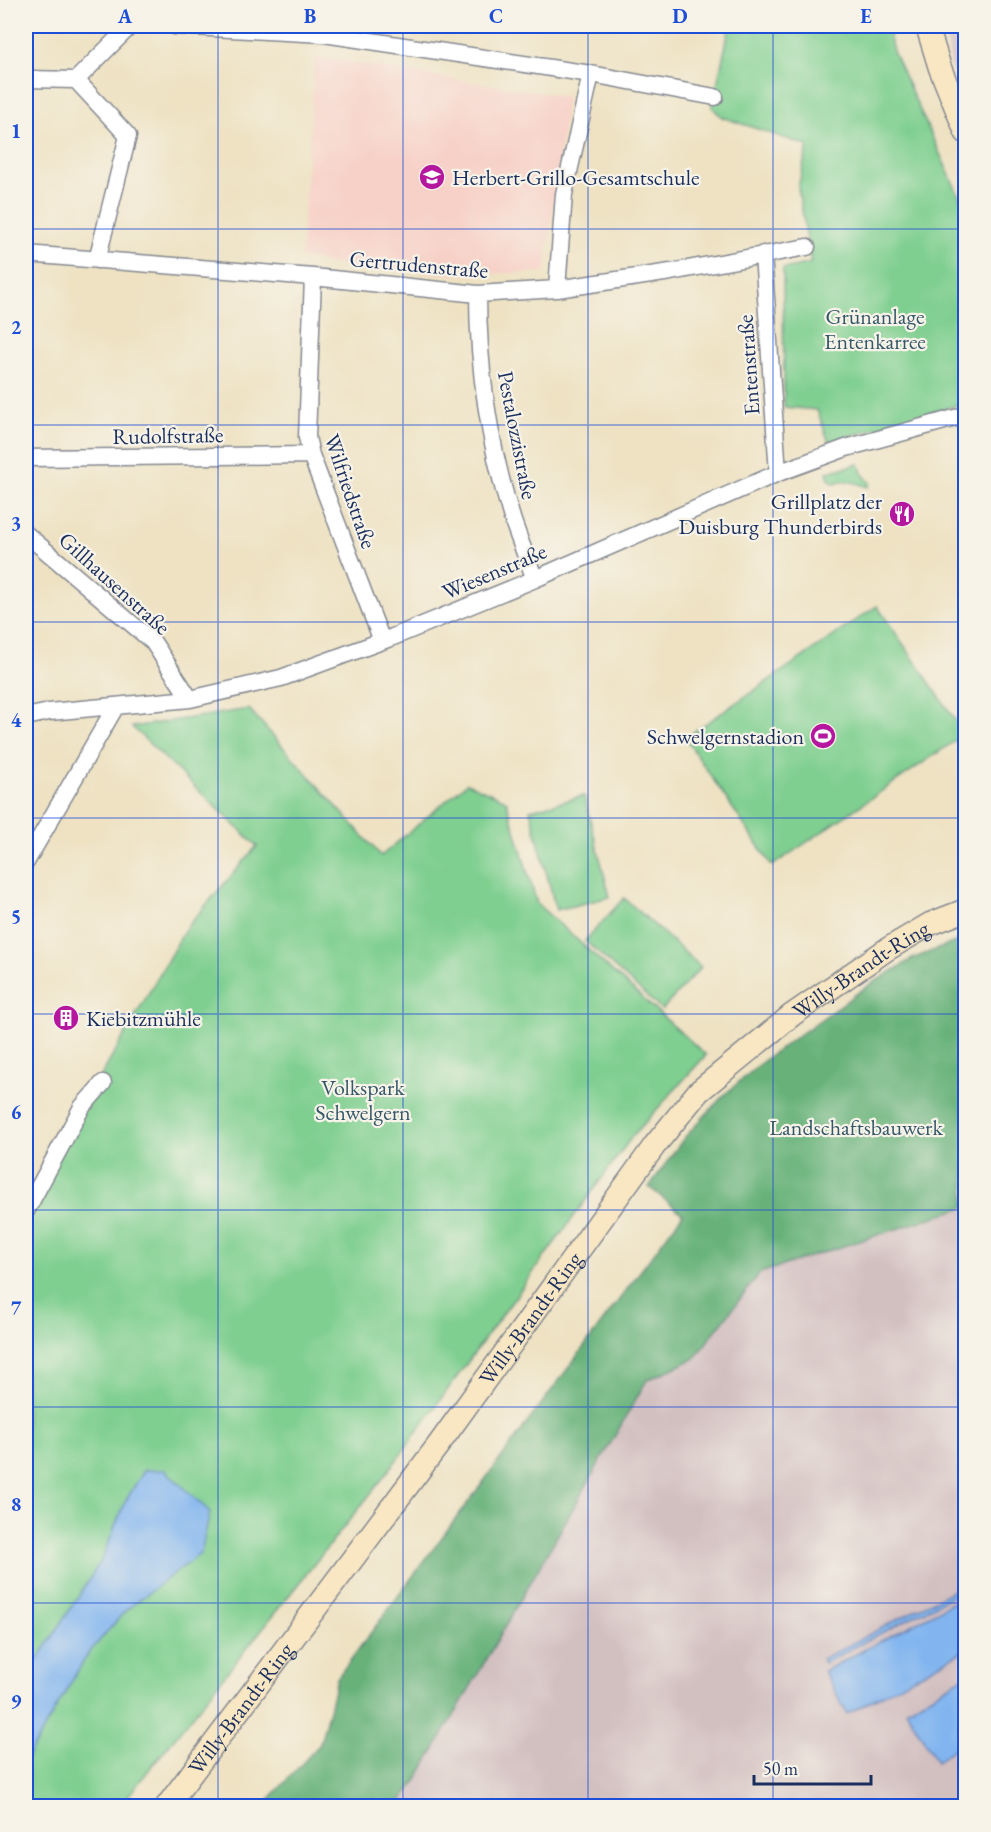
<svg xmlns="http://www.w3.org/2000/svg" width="991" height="1832" font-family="'EB Garamond',serif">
<rect width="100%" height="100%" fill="#f7f3e8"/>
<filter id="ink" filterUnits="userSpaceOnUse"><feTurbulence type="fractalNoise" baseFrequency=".0167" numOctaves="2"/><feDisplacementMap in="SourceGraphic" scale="12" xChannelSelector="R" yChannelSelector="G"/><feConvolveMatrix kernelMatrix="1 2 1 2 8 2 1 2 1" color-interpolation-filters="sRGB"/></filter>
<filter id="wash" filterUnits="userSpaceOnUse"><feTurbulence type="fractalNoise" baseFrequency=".008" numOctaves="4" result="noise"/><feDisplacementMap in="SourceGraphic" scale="24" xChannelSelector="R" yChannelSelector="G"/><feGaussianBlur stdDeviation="1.35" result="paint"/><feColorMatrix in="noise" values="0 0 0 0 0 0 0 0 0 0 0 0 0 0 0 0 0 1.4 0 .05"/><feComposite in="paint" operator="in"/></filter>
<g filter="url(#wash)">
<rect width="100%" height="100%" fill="#eee2c3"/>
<path fill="#f7d1c8" d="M315 57 567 97 545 272 456 275 339 265 301 257Z"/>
<path fill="#d2bfc0" d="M944 26H965V100L951 67Z
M965 1207V1806H397L415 1783 647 1380 694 1359 760 1273Z"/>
<path fill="#7fcf90" stroke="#4d7f77" stroke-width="1.5" d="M730 26H887L893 51 965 209V403L829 442 817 410 784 407 783 269 811 263 798 187 808 146 722 117 712 107Z
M859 464 862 473 870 483 868 487C857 483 846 479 834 483L829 479 827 472Z
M877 606 965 734 772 866 685 738Z
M249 709 381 856 467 783 506 800 537 904 706 1055 631 1138 384 1477 120 1806H26V1207L186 928 257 846 132 727Z
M584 796 610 897 556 910 530 810Z
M624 898 701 967 662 1010 585 941Z"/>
<path fill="#67b27a" stroke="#41706c" stroke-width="1.5" d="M965 938V1207L760 1273 694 1359 647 1380 415 1783 397 1806H263L320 1744 337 1678 683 1214 649 1187 684 1138 724 1095 767 1058 866 987 912 959Z"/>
<path fill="#82b5ef" stroke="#4e72a6" stroke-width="1.5" d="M144 1470H165L210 1512 201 1553 126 1610 87 1655 26 1760V1672L37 1661 101 1561 125 1502Z
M954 1590 956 1594 824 1663 822 1659Z
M958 1600 965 1613V1650L847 1714 824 1671Z
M965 1676V1739L937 1762 906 1710Z"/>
</g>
<g filter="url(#ink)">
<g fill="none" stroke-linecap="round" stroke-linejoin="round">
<g stroke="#848890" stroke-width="19">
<path id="minor" d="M174 26 324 34 591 74 715 97
M26 79 76 80
M76 80 128 136 97 260
M76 80 130 26
M26 254 313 277 478 294 557 289 671 272 807 247
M763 254 778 473
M313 277 307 437 311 455 382 641
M557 289 564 194 591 74
M478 294C478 369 490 447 512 518 519 539 527 559 535 579
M26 458 311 455
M26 534 153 642 190 699
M26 717 49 712 190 699 281 678 393 637 535 579 778 473 846 448 966 415
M26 862 116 706
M26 1211 82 1107 103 1083"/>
</g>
<g stroke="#848890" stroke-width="25">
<g id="secondary">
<path d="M927 26 940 68 966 132"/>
<path id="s1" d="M167 1806 439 1444 655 1145 698 1092 792 1015 886 950 930 924 966 910"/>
</g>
</g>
<use href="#minor" stroke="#fff" stroke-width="16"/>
<use href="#secondary" stroke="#f9e7c3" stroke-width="22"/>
</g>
</g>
<path fill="none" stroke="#1d4ed8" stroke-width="1.5" stroke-opacity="0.55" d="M218 26V1806M403 26V1806M588 26V1806M773 26V1806M26 229H966M26 425H966M26 622H966M26 818H966M26 1014H966M26 1210H966M26 1407H966M26 1603H966"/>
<defs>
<g id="school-disc" transform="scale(1.35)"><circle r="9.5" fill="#b5179e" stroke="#f7f3e8"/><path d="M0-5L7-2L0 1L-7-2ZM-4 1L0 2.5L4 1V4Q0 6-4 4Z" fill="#fff"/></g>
<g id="restaurant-disc" transform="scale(1.35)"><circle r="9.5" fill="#b5179e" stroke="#f7f3e8"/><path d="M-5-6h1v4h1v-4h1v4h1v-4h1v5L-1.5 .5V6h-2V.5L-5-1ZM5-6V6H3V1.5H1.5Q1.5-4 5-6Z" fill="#fff"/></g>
<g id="stadium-disc" transform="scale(1.35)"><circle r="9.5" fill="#b5179e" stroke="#f7f3e8"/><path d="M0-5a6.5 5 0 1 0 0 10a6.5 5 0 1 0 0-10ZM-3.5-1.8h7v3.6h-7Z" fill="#fff"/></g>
<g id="building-disc" transform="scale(1.35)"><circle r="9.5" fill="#b5179e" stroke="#f7f3e8"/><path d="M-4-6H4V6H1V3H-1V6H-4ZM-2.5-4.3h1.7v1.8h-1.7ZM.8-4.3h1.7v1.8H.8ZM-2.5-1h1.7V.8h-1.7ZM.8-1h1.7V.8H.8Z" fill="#fff"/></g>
</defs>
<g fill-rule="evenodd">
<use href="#school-disc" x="432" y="177"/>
<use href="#restaurant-disc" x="902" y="514"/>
<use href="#stadium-disc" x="823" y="736"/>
<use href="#building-disc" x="66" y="1018"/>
</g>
<g text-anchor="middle" stroke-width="4.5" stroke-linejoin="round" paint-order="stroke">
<g font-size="22" fill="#1b2f5e" stroke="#f7f3e8" text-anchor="start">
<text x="452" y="185">Herbert-Grillo-Gesamtschule</text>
<text x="882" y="509" text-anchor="end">Grillplatz der<tspan x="882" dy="25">Duisburg Thunderbirds</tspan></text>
<text x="804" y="744" text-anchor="end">Schwelgernstadion</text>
<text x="86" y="1026">Kiebitzmühle</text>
</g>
<g font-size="22" fill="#1b2f5e" stroke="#f7f3e8">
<text transform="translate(419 264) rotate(5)" y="8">Gertrudenstraße</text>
<text transform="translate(748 365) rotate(-94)" y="8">Entenstraße</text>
<text transform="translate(168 435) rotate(-1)" y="8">Rudolfstraße</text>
<text transform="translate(518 435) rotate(79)" y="8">Pestalozzistraße</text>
<text transform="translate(351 491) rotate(71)" y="8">Wilfriedstraße</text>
<text transform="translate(494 571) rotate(-23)" y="8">Wiesenstraße</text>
<text transform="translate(115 583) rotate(42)" y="8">Gillhausenstraße</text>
<text dy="8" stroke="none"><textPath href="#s1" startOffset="1094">Willy-Brandt-Ring</textPath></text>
<text dy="8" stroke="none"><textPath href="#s1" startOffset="608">Willy-Brandt-Ring</textPath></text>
<text dy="8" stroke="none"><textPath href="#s1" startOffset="122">Willy-Brandt-Ring</textPath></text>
</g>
<g font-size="22" fill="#34576a" stroke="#f7f3e8">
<text x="875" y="324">Grünanlage<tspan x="875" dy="25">Entenkarree</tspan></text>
<text x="363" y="1095">Volkspark<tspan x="363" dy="25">Schwelgern</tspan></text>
<text x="856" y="1135">Landschaftsbauwerk</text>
</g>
</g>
<rect width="991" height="1832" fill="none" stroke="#f7f3e8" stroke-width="66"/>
<path d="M754 1775v9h117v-9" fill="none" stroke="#1b2f5e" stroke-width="3"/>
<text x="763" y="1775" font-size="18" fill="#1b2f5e" stroke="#f7f3e8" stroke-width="4.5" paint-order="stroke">50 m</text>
<rect x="33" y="33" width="925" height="1766" fill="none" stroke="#1d4ed8" stroke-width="2"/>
<g font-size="20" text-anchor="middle" font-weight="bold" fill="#1d4ed8">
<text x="125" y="23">A</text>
<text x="310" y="23">B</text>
<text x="496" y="23">C</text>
<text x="680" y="23">D</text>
<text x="866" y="23">E</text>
<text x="16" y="138">1</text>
<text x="16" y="334">2</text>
<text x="16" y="530">3</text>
<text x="16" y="727">4</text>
<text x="16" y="923">5</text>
<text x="16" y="1119">6</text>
<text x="16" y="1315">7</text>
<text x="16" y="1511">8</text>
<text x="16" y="1708">9</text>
</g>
</svg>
